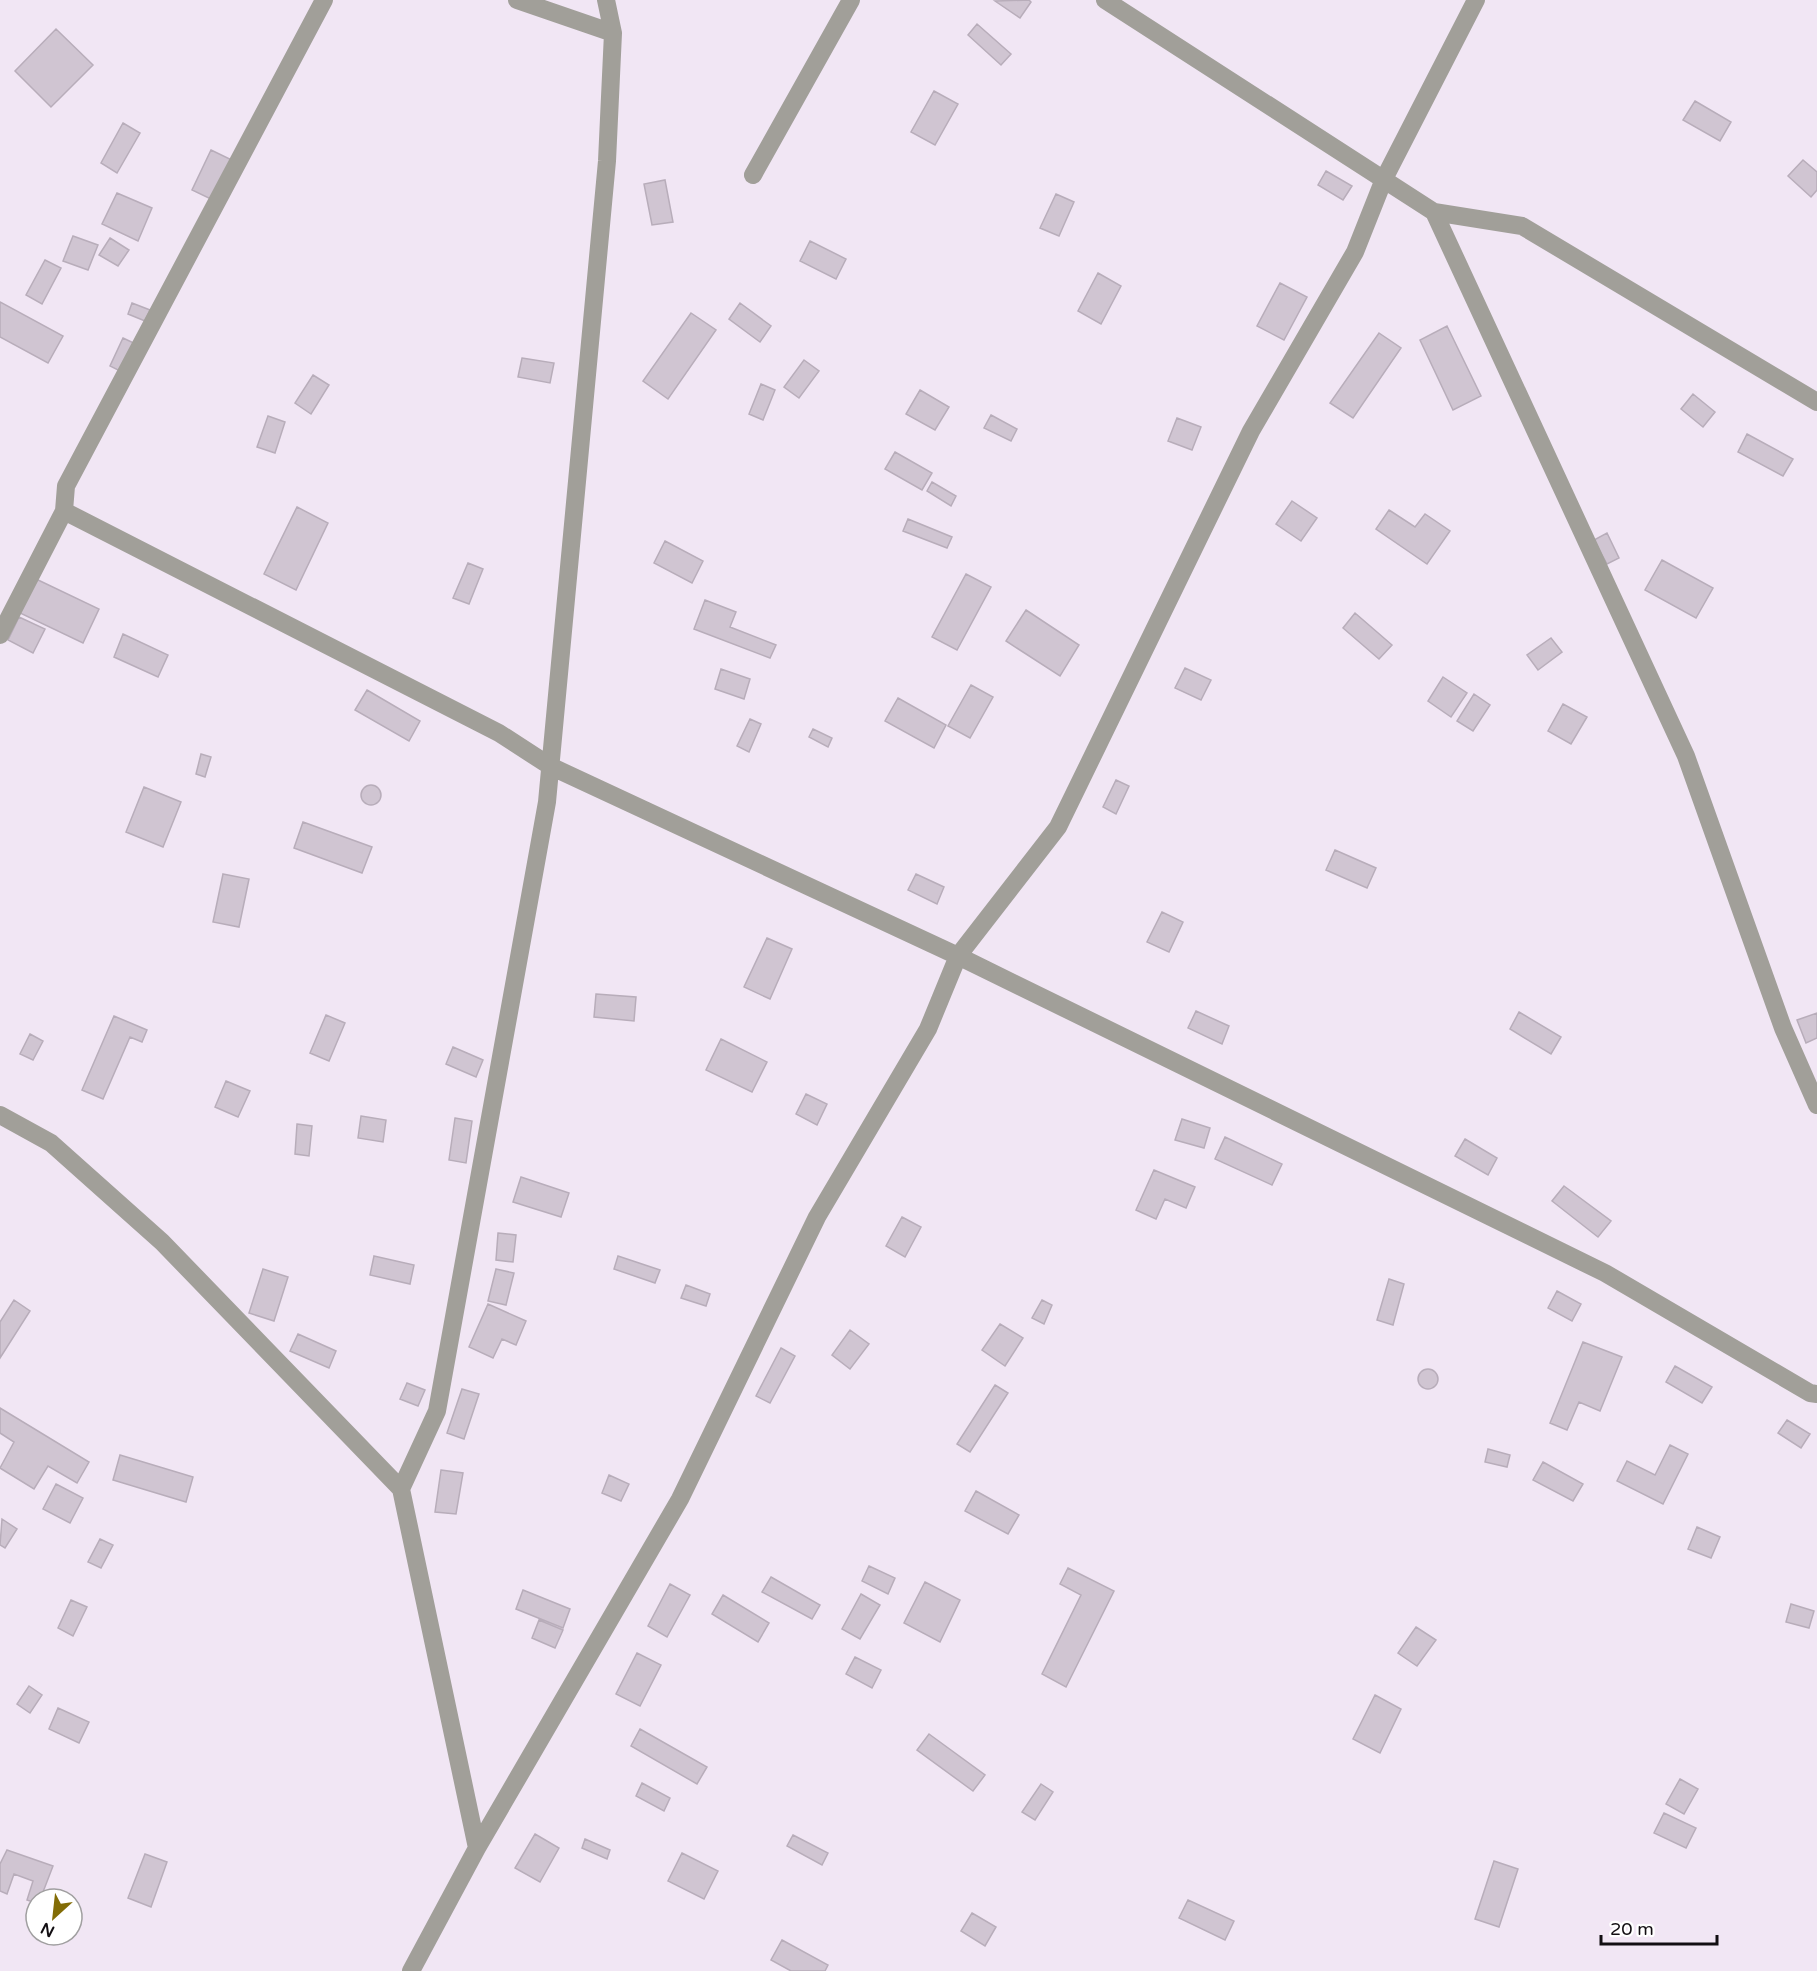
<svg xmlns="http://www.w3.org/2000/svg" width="1817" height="1971" font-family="'Varela Round',sans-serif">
<rect width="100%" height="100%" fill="#f1e6f4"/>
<path fill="#d0c5d2" stroke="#b8adba" stroke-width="1.5" d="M1029 0 1031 2 1020 18 995 1Z
M977 24 1011 54 1001 65 968 35Z
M56 29 93 65 51 107 15 71Z
M934 91 958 104 935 145 911 132Z
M1695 101 1731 122 1720 141 1683 120Z
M123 123 140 133 117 173 101 163Z
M211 150 234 161 215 201 192 190Z
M1803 160 1817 172V190L1811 197 1788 176Z
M1326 171 1352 186 1343 200 1318 185Z
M665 180 673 222 652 225 644 184Z
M117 193 152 208 138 241 102 224Z
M1056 194 1074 202 1059 236 1040 228Z
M73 236 98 245 88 270 63 261Z
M110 238 129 250 118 266 99 255Z
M810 241 846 259 836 279 800 261Z
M45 260 61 268 42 304 26 295Z
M1098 273 1121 286 1101 324 1078 311Z
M1280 283 1307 297 1284 340 1257 326Z
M0 302 63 336 48 363 0 337Z
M132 303 150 310 145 321 128 314Z
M740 303 771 326 760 342 729 319Z
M691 313 716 330 668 399 643 381Z
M1447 326 1481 396 1453 410 1420 340Z
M1379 333 1401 348 1353 418 1330 403Z
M123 338 136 344 122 372 110 366Z
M522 358 554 363 550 383 518 377Z
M804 360 819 371 799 398 784 387Z
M313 375 329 385 311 414 295 403Z
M761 384 775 390 763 420 749 414Z
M920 390 949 407 935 430 906 414Z
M1693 394 1715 412 1703 427 1681 409Z
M991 415 1017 429 1011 441 984 428Z
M268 416 285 422 275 453 257 447Z
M1177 418 1201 427 1192 450 1168 441Z
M1747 434 1793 459 1783 476 1738 452Z
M895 452 932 473 922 490 885 469Z
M932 482 956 496 951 506 927 491Z
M1292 501 1317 518 1301 541 1276 524Z
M297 507 328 523 296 590 264 574Z
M1389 510 1415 527 1425 514 1450 531 1427 564 1376 529Z
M908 519 952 537 947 548 903 531Z
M1607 533 1619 558 1607 564 1594 540Z
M665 541 703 561 692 583 654 563Z
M1662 560 1713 588 1696 618 1645 590Z
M468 563 483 569 469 604 453 598Z
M966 574 991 587 957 650 932 637Z
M36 579 99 609 83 643 20 613Z
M705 600 736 612 730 627 776 645 770 658 694 629Z
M1026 610 1079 645 1060 676 1006 641Z
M1355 613 1392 645 1379 659 1343 628Z
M19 617 45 629 33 653 8 640Z
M123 634 168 655 158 677 114 657Z
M1551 638 1562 652 1538 670 1527 655Z
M1185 668 1211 680 1201 700 1175 688Z
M721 669 750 679 744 699 715 689Z
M1443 677 1467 693 1451 717 1428 701Z
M971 685 993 697 970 738 948 726Z
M367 690 420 721 409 741 355 710Z
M1474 694 1490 705 1473 731 1457 721Z
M898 698 946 725 934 748 885 721Z
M1563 704 1587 717 1571 744 1548 731Z
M750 719 761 724 749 752 737 746Z
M813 729 832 738 828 747 809 737Z
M201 754 211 757 205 777 196 774Z
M1116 780 1129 786 1116 814 1103 807Z
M361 795a10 10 0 1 1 20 0a10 10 0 1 1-20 0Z
M144 787 181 802 163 847 126 832Z
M303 822 372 847 362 873 294 848Z
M1335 850 1376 868 1367 888 1326 870Z
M223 874 249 879 239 927 213 922Z
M916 874 944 887 937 904 908 890Z
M1162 912 1183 922 1169 952 1147 942Z
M767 938 792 949 770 999 744 987Z
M596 994 636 997 634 1021 594 1017Z
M1196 1011 1229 1026 1222 1044 1188 1028Z
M1519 1012 1561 1037 1551 1054 1510 1029Z
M1817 1013V1038L1806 1043 1797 1020Z
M326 1015 345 1023 329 1061 310 1053Z
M114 1016 147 1030 142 1042 130 1037 103 1099 82 1090Z
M30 1034 43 1041 33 1060 20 1054Z
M721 1039 767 1062 752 1092 706 1070Z
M453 1047 483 1060 476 1077 446 1064Z
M226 1081 250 1091 238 1117 215 1107Z
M806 1094 827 1104 817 1125 796 1114Z
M361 1116 386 1120 383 1142 358 1138Z
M455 1118 472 1121 466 1163 449 1160Z
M1182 1119 1210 1128 1204 1148 1175 1140Z
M297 1124 312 1126 309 1156 295 1154Z
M1225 1137 1282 1164 1272 1185 1215 1159Z
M1465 1139 1497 1158 1488 1175 1455 1156Z
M1154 1170 1195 1187 1186 1208 1165 1199 1156 1219 1136 1210Z
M521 1177 569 1193 561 1217 513 1202Z
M1564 1186 1611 1221 1598 1237 1552 1201Z
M902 1217 921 1227 905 1257 886 1246Z
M498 1233 516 1235 513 1262 496 1260Z
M374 1256 414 1265 410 1284 370 1275Z
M618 1256 660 1270 655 1283 614 1269Z
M263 1269 288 1277 274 1321 249 1313Z
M496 1269 514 1273 506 1305 488 1301Z
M1389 1279 1404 1284 1393 1325 1377 1320Z
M686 1285 710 1294 706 1306 681 1298Z
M1557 1291 1581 1304 1572 1321 1548 1308Z
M14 1300 30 1311 0 1358V1322Z
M1042 1300 1052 1305 1044 1324 1032 1318Z
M488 1304 526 1321 516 1345 502 1339 493 1358 469 1347Z
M1000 1324 1023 1338 1005 1366 982 1350Z
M850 1330 869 1344 850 1369 832 1355Z
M298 1334 336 1351 329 1368 290 1351Z
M1583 1342 1622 1357 1600 1411 1579 1402 1567 1430 1550 1423Z
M781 1348 795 1356 770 1403 756 1396Z
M1675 1366 1712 1387 1702 1403 1666 1382Z
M1418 1379a10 10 0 1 1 20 0a10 10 0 1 1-20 0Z
M407 1383 425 1390 418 1406 400 1399Z
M995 1385 1008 1393 970 1452 957 1444Z
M462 1389 479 1394 464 1439 447 1433Z
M0 1408 89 1462 77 1483 48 1466 34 1489 0 1468 14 1442 0 1433Z
M1787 1420 1810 1434 1801 1448 1778 1433Z
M1670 1445 1688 1454 1663 1504 1617 1481 1627 1461 1655 1475Z
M1488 1449 1510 1455 1507 1467 1485 1462Z
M120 1455 193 1477 186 1502 113 1480Z
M1543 1462 1583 1484 1573 1501 1533 1480Z
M441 1470 463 1473 456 1514 435 1512Z
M609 1475 629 1484 621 1501 602 1493Z
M56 1484 83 1498 70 1523 43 1509Z
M976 1491 1019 1515 1008 1534 965 1511Z
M2 1519 17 1529 5 1548 0 1545Z
M1697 1527 1720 1537 1711 1558 1688 1549Z
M100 1539 113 1545 101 1568 88 1562Z
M869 1566 895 1578 888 1594 862 1581Z
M1068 1568 1114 1591 1066 1687 1042 1674 1081 1595 1060 1584Z
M771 1577 820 1605 812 1619 762 1592Z
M925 1582 960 1600 940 1642 904 1623Z
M670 1584 690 1595 667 1637 648 1626Z
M523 1590 570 1609 563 1628 516 1609Z
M861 1594 880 1605 860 1639 842 1629Z
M723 1595 769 1623 758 1642 712 1614Z
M71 1600 87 1607 73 1636 58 1628Z
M1791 1604 1814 1611 1809 1628 1786 1622Z
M539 1620 563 1630 555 1648 532 1638Z
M1416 1627 1436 1640 1417 1666 1398 1653Z
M637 1653 661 1665 640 1706 616 1694Z
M855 1657 881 1670 872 1688 846 1674Z
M29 1686 42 1695 30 1713 17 1704Z
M1375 1695 1401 1709 1380 1753 1353 1739Z
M58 1708 89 1722 79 1743 49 1729Z
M640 1729 707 1767 697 1784 631 1746Z
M929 1734 985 1775 973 1791 917 1750Z
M1680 1779 1698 1789 1684 1814 1666 1804Z
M642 1783 670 1798 664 1811 636 1796Z
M1041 1784 1053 1792 1035 1820 1022 1812Z
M1664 1813 1696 1828 1686 1848 1654 1833Z
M535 1834 559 1848 540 1882 515 1868Z
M793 1835 828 1853 822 1865 787 1846Z
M585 1839 610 1850 607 1859 582 1848Z
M7 1850 53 1866 43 1892 61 1899H36V1903L27 1900 33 1881 14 1874 7 1894 0 1891V1864Z
M682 1853 718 1871 704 1899 668 1881Z
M145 1854 167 1862 151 1907 128 1898Z
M1494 1861 1518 1869 1499 1927 1475 1919Z
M1188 1900 1234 1921 1225 1940 1179 1918Z
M972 1913 996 1927 985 1946 961 1931Z
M782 1940 828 1965 825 1971H791L771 1960Z"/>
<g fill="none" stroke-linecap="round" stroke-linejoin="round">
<path stroke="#a19f99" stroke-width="18" d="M517 0 613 33
M1105 0 1434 212 1522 226 1817 402
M753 175 851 0
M1434 212 1686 756 1783 1028 1817 1105
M64 511 499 733 550 766 958 956 1605 1273 1810 1393 1817 1394
M0 635 64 511 66 486 324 0
M0 1115 51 1143 162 1242 401 1489
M477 1848 401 1489 437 1411 547 802 607 161 613 33 606 0
M411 1971 477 1848 680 1499 817 1217 928 1029 958 956 1058 827 1251 431 1355 252 1384 179 1476 0"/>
</g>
<g transform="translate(54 1917) rotate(207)"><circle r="28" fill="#ffffff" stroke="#a09fa0" stroke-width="1.5"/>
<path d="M0-4.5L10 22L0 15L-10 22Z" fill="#826c06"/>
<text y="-9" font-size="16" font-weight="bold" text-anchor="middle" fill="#120e12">N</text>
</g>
<path d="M1601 1935v9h116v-9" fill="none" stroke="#120e12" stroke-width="3"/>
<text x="1610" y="1935" font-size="18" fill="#120e12" stroke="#ffffff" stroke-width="4.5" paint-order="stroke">20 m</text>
</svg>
